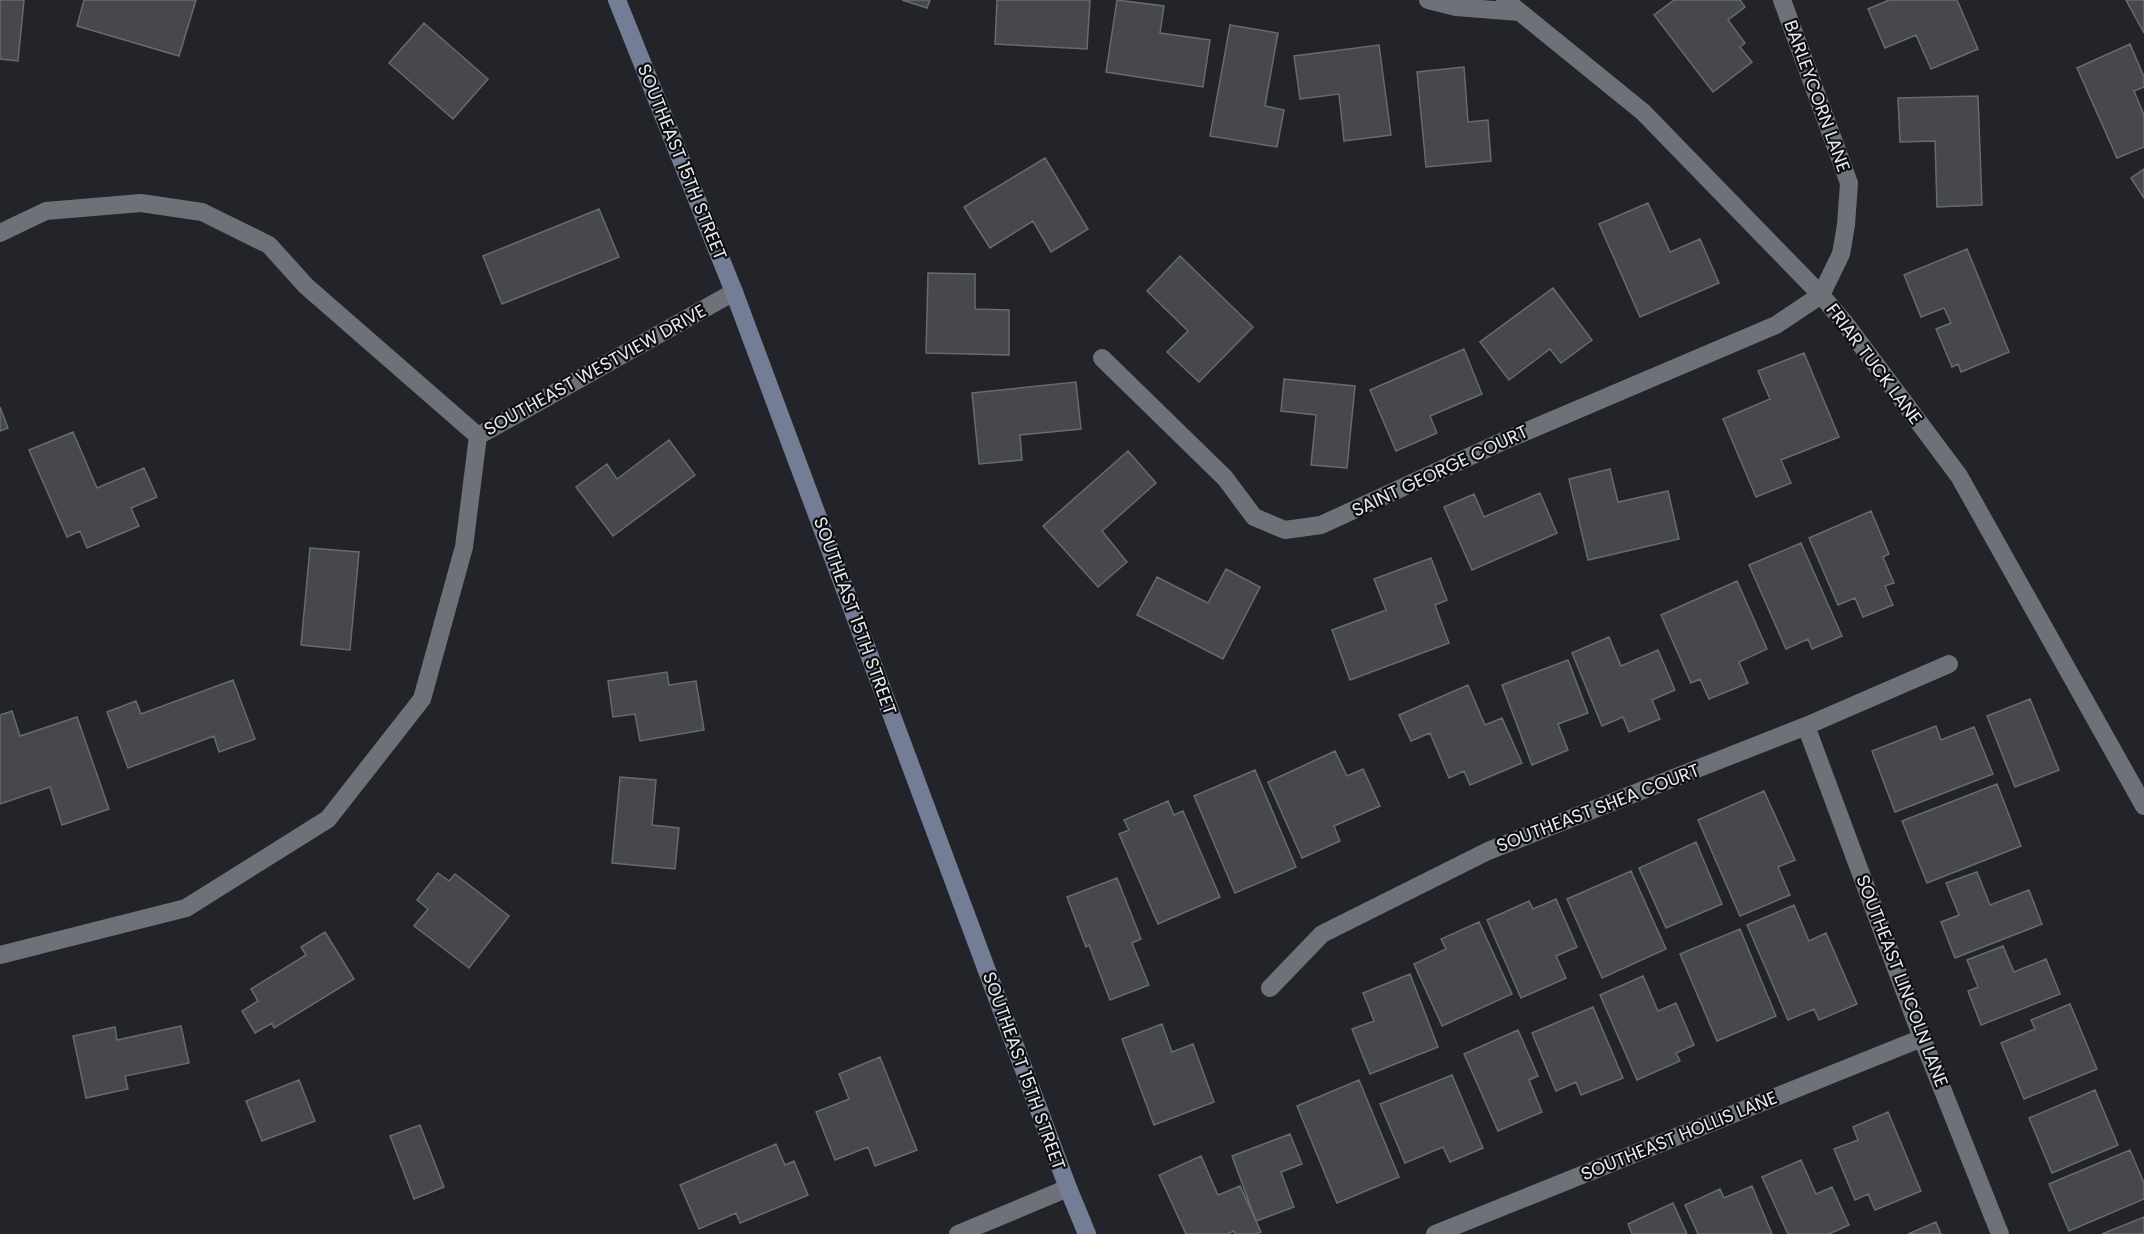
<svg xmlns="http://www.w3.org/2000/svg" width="2144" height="1234" font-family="Poppins,sans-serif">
<rect width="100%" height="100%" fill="#22242a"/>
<path fill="#46484e" stroke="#676a70" stroke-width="1.5" d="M0 0H24L18 61 0 59Z
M84 0H196L179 56 77 26Z
M902 0H930L927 8Z
M997 0H1090L1087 49 995 44Z
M1117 0 1164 6 1160 33 1210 40 1203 87 1106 72Z
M1674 0H1740L1745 7 1728 20 1745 43 1740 47 1752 62 1713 92 1654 15Z
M1889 0H1957L1978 49 1931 69 1916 35 1885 48 1868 9Z
M2126 0H2144V33Z
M424 23 488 79 453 119 389 63Z
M1230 25 1278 33 1265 106 1284 110 1277 147 1210 136Z
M2130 44 2144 77V87L2134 91 2144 115V147L2117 158 2077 68Z
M1379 45 1391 135 1344 141 1339 94 1300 99 1294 56Z
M1464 67 1468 122 1488 120 1491 161 1426 167 1417 72Z
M1978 96 1982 205 1937 207 1935 141 1900 142 1898 98Z
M1045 158 1088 229 1051 252 1033 221 990 248 964 207Z
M2144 169V198L2131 178Z
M1648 203 1670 252 1700 239 1719 283 1640 317 1599 224Z
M599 209 619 257 502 304 483 256Z
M1967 249 2009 352 1961 372 1958 364 1952 367 1936 329 1951 323 1944 308 1921 317 1904 275Z
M1180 256 1253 327 1199 382 1167 352 1188 331 1147 291Z
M928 273 975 274V309L1009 310V355L926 353Z
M1553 288 1592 340 1561 363 1550 349 1509 380 1480 342Z
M1464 349 1482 394 1430 416 1437 433 1396 451 1370 390Z
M1804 353 1839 437 1781 460 1791 483 1756 497 1723 419 1770 399 1758 371Z
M1284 379 1355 386 1347 468 1311 465 1316 415 1281 411Z
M1076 382 1081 429 1020 435 1022 460 979 464 972 393Z
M0 407 8 428 0 431Z
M73 432 97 488 144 468 157 497 131 508 139 526 87 548 80 531 67 537 29 450Z
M669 440 695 475 613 536 576 487 607 464 617 479Z
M1128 451 1156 483 1102 531 1127 562 1098 587 1043 526Z
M1610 469 1618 502 1668 491 1679 539 1588 560 1569 479Z
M1540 493 1557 533 1472 570 1444 507 1474 494 1484 517Z
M1871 511 1889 554 1883 557 1894 583 1885 586 1893 605 1863 617 1855 598 1838 605 1809 538Z
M1801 543 1842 636 1812 649 1808 639 1786 649 1749 565Z
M310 548 359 552 350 650 301 645Z
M1431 558 1447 600 1435 605 1449 643 1350 680 1332 630 1386 610 1374 579Z
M1226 569 1260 587 1223 659 1137 615 1157 577 1208 603Z
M1737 581 1767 649 1739 662 1748 683 1709 699 1700 679 1691 683 1661 615Z
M1609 637 1621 666 1658 650 1675 690 1652 700 1660 719 1629 732 1623 717 1602 726 1572 653Z
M1568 660 1588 713 1558 724 1568 750 1532 765 1502 685Z
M667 672 669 685 696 681 704 730 640 741 635 714 613 717 608 681Z
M233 680 255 739 219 752 214 736 128 768 107 712 136 701 141 714Z
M1468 685 1485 725 1502 718 1522 763 1470 785 1464 771 1449 778 1430 733 1411 741 1399 715Z
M2030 699 2059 770 2015 787 1987 716Z
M12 711 20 736 77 717 109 809 62 825 50 787 0 804V715Z
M1936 726 1941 740 1974 727 1993 774 1895 812 1872 751Z
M1335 751 1347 776 1363 769 1380 806 1334 826 1340 841 1302 858 1268 782Z
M1255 770 1296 867 1235 893 1194 796Z
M620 777 656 780 652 825 679 828 675 869 612 863Z
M1997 784 2021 846 1927 883 1902 821Z
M1764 791 1795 860 1778 867 1790 895 1740 916 1698 820Z
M1168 801 1174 815 1183 811 1220 897 1158 924 1119 834 1129 830 1124 820Z
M1696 842 1722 904 1666 928 1639 868Z
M1631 871 1666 949 1602 978 1567 899Z
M1977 872 1990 905 2029 890 2042 924 1955 958 1941 922 1959 915 1946 883Z
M438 873 449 881 455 874 509 916 469 968 414 926 428 909 417 900Z
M1117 878 1141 939 1132 943 1149 985 1110 1000 1089 945 1086 947 1067 897Z
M1556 899 1577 947 1556 956 1566 978 1521 998 1487 920 1529 901 1533 909Z
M1794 905 1809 941 1826 933 1857 1004 1819 1020 1814 1009 1788 1020 1747 925Z
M1479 922 1512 994 1442 1026 1414 964 1446 949 1441 939Z
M1740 929 1776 1016 1717 1041 1680 954Z
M325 932 354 979 274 1028 272 1023 255 1033 242 1011 258 1001 251 989 306 955 301 947Z
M2003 946 2014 972 2046 959 2060 994 1981 1025 1968 991 1978 987 1967 960Z
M1410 974 1438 1047 1370 1074 1352 1029 1374 1021 1363 993Z
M1643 976 1658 1011 1676 1003 1694 1045 1676 1053 1680 1061 1637 1080 1600 995Z
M2070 1004 2097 1069 2024 1099 2001 1043 2035 1029 2031 1020Z
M1593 1007 1623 1078 1581 1095 1576 1082 1556 1091 1532 1033Z
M1162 1024 1172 1052 1193 1044 1214 1102 1154 1125 1122 1039Z
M181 1026 189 1063 125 1076 128 1089 86 1098 73 1036 115 1027 117 1040Z
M1518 1030 1538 1076 1529 1080 1542 1112 1498 1131 1464 1054Z
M880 1057 917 1150 875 1166 868 1147 835 1160 816 1112 849 1099 839 1074Z
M1452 1075 1483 1148 1450 1162 1443 1147 1405 1163 1380 1104Z
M299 1080 315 1121 262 1141 246 1101Z
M1359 1080 1399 1177 1337 1203 1297 1106Z
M2095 1090 2118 1145 2052 1173 2029 1118Z
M1888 1112 1921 1191 1875 1210 1868 1194 1855 1200 1834 1149 1858 1140 1853 1127Z
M420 1125 444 1187 414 1199 390 1136Z
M1290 1134 1302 1164 1281 1172 1294 1207 1256 1221 1232 1156Z
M776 1144 785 1165 794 1161 808 1195 740 1223 736 1213 699 1229 680 1185Z
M2130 1150 2144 1183V1199L2069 1231 2049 1184Z
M1201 1156 1218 1195 1240 1186 1261 1232 1255 1234H1235L1234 1231 1227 1234H1186L1159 1175Z
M1801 1160 1816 1194 1832 1187 1849 1225 1829 1234H1788L1762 1177Z
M1752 1186 1772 1234H1698L1685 1205 1720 1189 1724 1198Z
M1673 1203 1687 1234H1632L1628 1224Z
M2144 1217V1234H2102Z
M1936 1222 1941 1234H1908Z"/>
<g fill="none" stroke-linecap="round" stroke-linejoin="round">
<path stroke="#6e7177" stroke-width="18" d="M1428 0 1456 7 1519 12
M1505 0 1643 112 1821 295 1844 322 1959 476 2144 806
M0 233 46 211 141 203 202 212 269 245 306 286 478 436
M1102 358 1225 478 1254 517 1285 530 1321 525 1499 443 1776 325 1821 295 1841 254 1846 225 1849 183 1782 0
M478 436 734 292
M1806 726 1922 1038 2000 1234
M0 955 186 908 328 819 422 699 464 547 478 436
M1270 988 1322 934 1488 851 1806 726 1949 664
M958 1234 1068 1188
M1435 1234 1922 1038"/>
<path stroke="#747d96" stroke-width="18" d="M617 0 734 292 1068 1188 1087 1234"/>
</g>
<g text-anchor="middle" stroke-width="4.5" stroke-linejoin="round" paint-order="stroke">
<g font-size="18" fill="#e8eaed" stroke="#0d0e10">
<text transform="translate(1817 96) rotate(70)" y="6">BARLEYCORN LANE</text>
<text transform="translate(682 162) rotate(68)" y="6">SOUTHEAST 15TH STREET</text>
<text transform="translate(1874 364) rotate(53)" y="6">FRIAR TUCK LANE</text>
<text transform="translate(595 370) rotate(-29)" y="6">SOUTHEAST WESTVIEW DRIVE</text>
<text transform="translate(1440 471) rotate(-25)" y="6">SAINT GEORGE COURT</text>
<text transform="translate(855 616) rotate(70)" y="6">SOUTHEAST 15TH STREET</text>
<text transform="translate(1598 808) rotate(-21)" y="6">SOUTHEAST SHEA COURT</text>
<text transform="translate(1902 981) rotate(69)" y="6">SOUTHEAST LINCOLN LANE</text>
<text transform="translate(1024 1071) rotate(70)" y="6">SOUTHEAST 15TH STREET</text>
<text transform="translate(1679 1136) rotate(-22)" y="6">SOUTHEAST HOLLIS LANE</text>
</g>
</g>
</svg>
